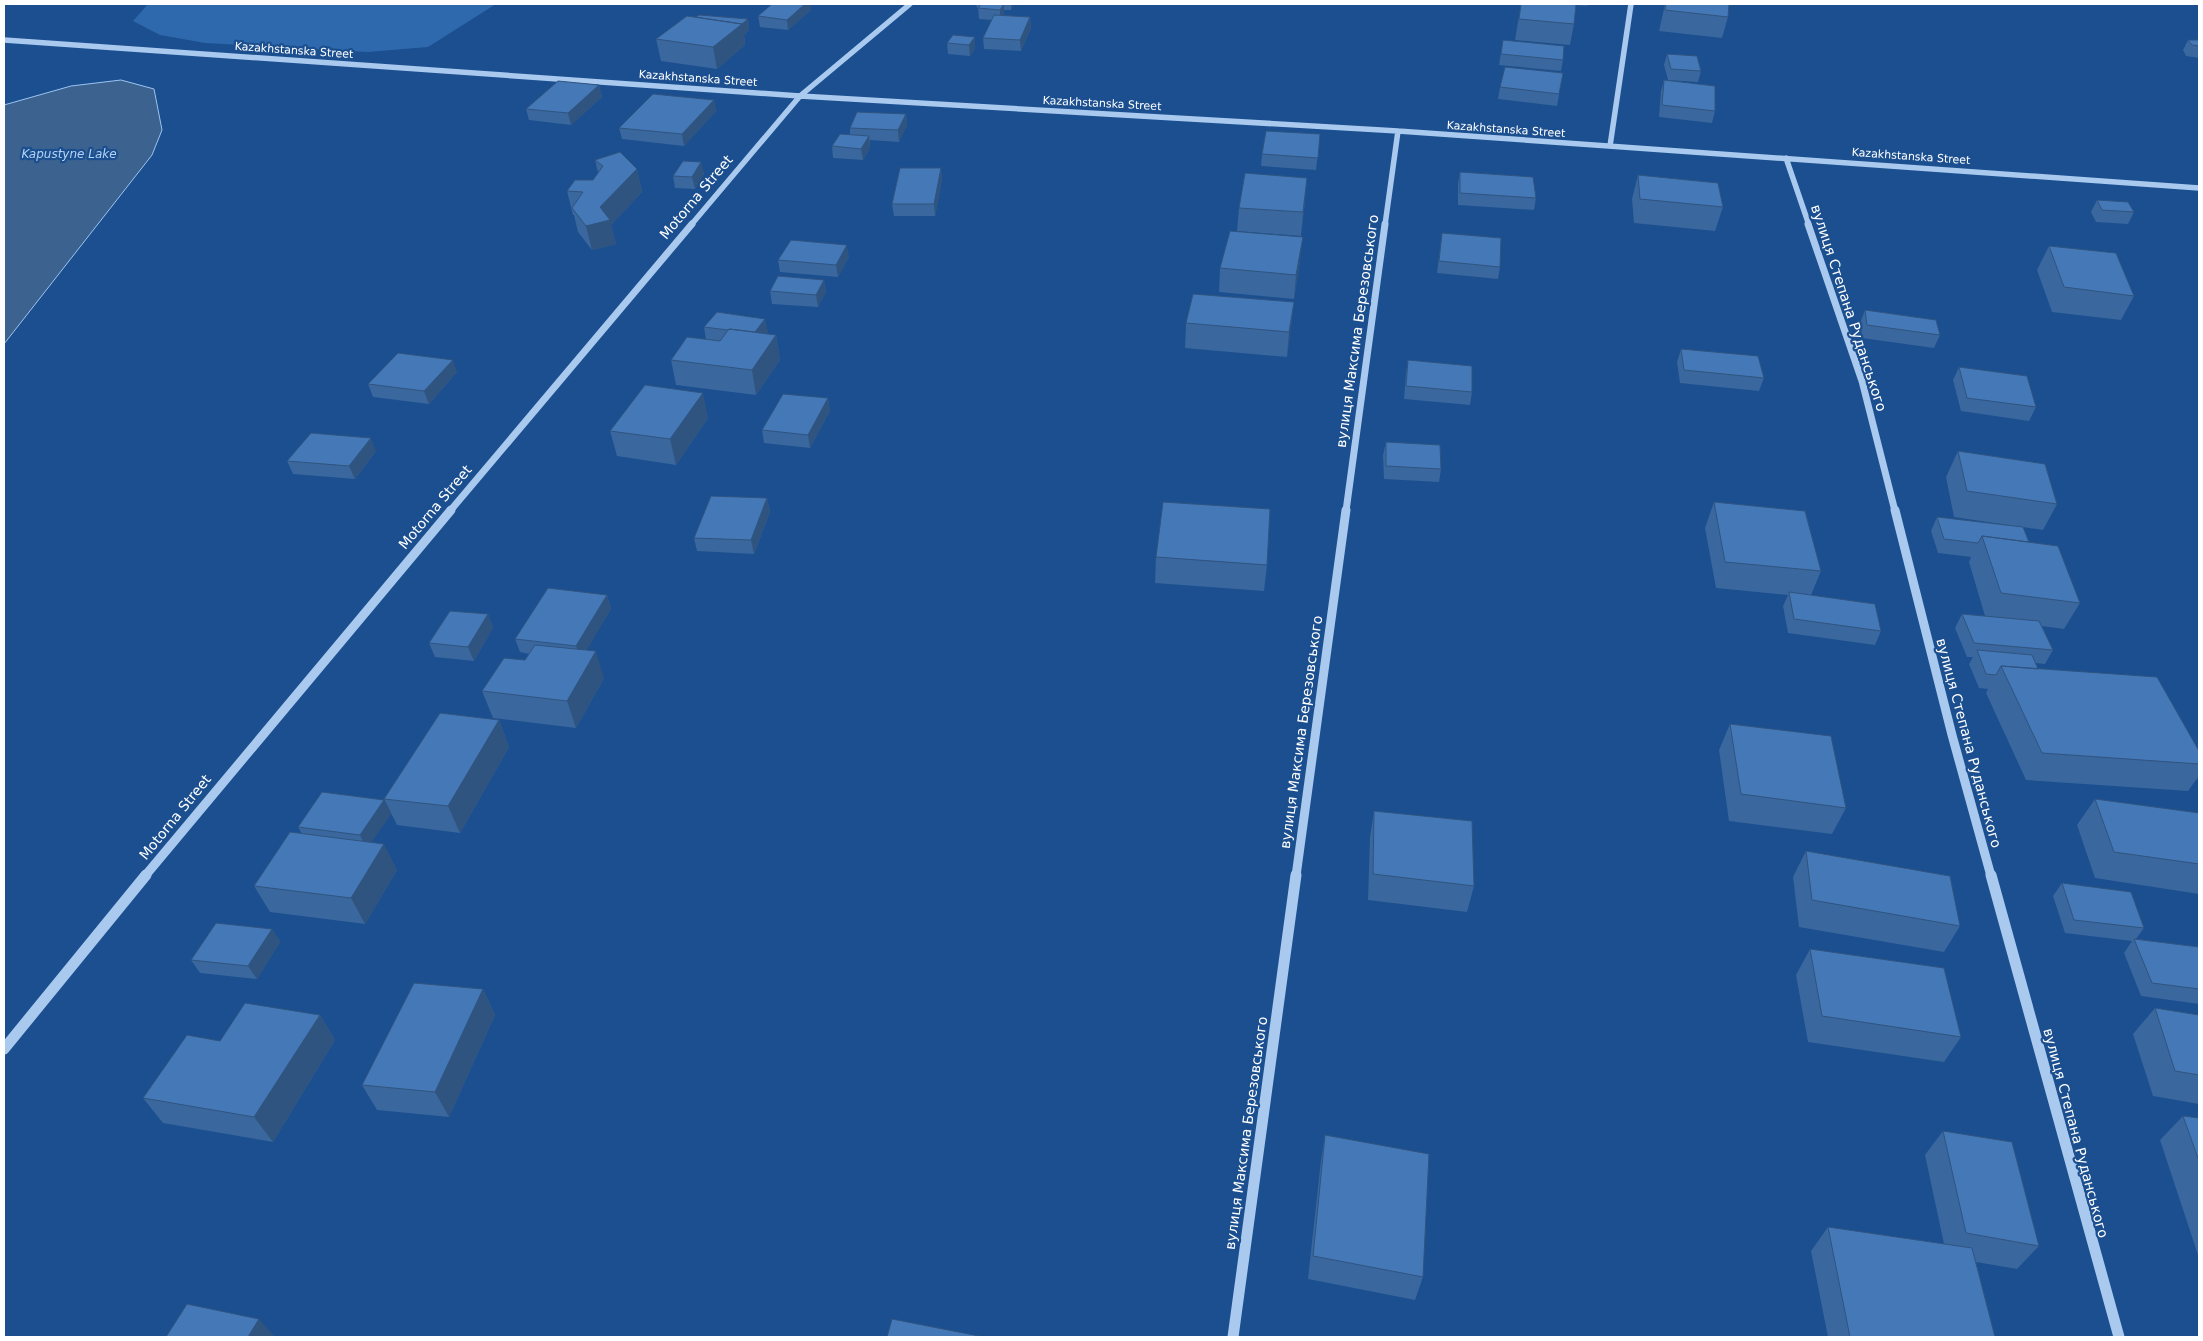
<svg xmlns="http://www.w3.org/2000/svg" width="2203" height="1341" font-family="'DejaVu Sans',sans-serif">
<rect width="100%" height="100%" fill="#1b4f8f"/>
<path fill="#2e69ad" d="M148 4H496L428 47 368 52 205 43 160 35 133 21Z"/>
<path fill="#3c6290" stroke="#9cc4f0" d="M121 80 154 89 162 130 152 155 4 344V105L71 86Z"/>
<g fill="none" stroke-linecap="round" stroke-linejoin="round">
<path stroke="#a9c9ee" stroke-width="5.5" d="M4 40 800 96 1398 131 2199 188
M1610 146 1631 4
M1786 158 1809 225
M691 225 800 96 910 4
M1385 225 1398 131"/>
<path stroke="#a9c9ee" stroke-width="7" d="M1808 224 1862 381 1895 511
M450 511 692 224
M1346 511 1385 224"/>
<path stroke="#a9c9ee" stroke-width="9" d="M1895 510 1952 735 1991 876
M145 876 451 510
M1296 876 1346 510"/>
<path stroke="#a9c9ee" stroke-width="11" d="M1991 875 2119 1337
M4 1049 146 875
M1233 1337 1296 875"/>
</g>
<path fill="#3a679d" d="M772 4H811V10L788 30 760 27 758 16Z
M976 4H1014L1011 10H1004V14L1003 16 1030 17 1031 28 1021 51 984 49 983 38 992 20 979 19 978 8H977Z
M1521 4H1588L1587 6 1576 5 1574 24 1570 45 1515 40Z
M1665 4H1729L1728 17 1722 38 1659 31Z
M696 17 748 19 749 30 744 35 745 45 717 69 661 61 656 39Z
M953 35 975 48 970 56 948 54 947 43Z
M1503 40 1563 60 1561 71 1499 65Z
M2188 40H2199V58L2186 56 2183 50Z
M1667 54 1701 71 1698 82 1668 80 1664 65Z
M1563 73 1557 106 1498 99 1500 87Z
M1664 80 1715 111 1712 123 1659 117 1661 91Z
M599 85 602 97 571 125 529 120 526 109Z
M714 100 716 111 684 146 622 139 619 128Z
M906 114 907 125 899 142 870 140V148L863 160 833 158 832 146 850 135V128Z
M1320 134 1316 170 1261 166 1262 154Z
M595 160 637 169 642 192 611 225 616 244 592 250 578 232 574 215H573L567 191 593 180 598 173Z
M701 162 704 174 695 189 675 188 673 176Z
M941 168 942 180 935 216H894L892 204Z
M1460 172 1536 198 1534 210 1458 205V184Z
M1638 175 1723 207 1715 231 1634 223 1632 199Z
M2097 200 2134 212 2128 224 2096 222 2091 212Z
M1305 201 1301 236 1237 231 1239 208Z
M1442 233 1500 267 1498 279 1437 273Z
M2049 246 2134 296 2121 320 2052 312 2037 270Z
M849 257 838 277 780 272 778 260Z
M1300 261 1294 299 1219 292 1220 268Z
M824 280 826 292 818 307 772 304 770 291Z
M1294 302 1287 357 1185 348 1186 323Z
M1865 310 1940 335 1934 348 1862 338 1860 323Z
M704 327 768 332 766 334 776 335 780 360 756 395 676 385 671 360 706 340Z
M1681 349 1764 378 1759 391 1680 383 1677 362Z
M1408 360 1472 392 1470 405 1404 399 1406 373Z
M1959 367 2036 407 2029 421 1961 411 1953 380Z
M457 372 429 404 373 397 368 384Z
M828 398 830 411 810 448 764 443 762 430Z
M708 418 676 465 617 456 610 431Z
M1386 442 1441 469 1439 482 1384 479 1383 455Z
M376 451 355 479 293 474 287 461Z
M1958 451 2057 504 2043 530 2023 527 2029 542 2080 603 2064 629 2042 626 2053 650 2045 664 2035 663 2038 669 2199 751V776L2188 791 2026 780 1986 693 1988 689 1979 688 1969 664 1973 657H1967L1955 628 1962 614 1985 616 1969 562 1971 557 1938 553 1931 531 1937 517 2021 527 1954 517 1946 477Z
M767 498 770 512 754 554 697 551 694 538Z
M1714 502 1821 571 1811 595 1881 631 1875 645 1788 633 1783 606 1788 595 1716 588 1705 528Z
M1156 557 1267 565 1264 591 1155 583Z
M607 595 611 609 586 650 604 678 576 728 493 718 482 691 525 660 529 654 520 652 515 639Z
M488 614 493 628 474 661 435 657 429 643Z
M499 720 509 747 460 833 397 825 384 799Z
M1730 724 1846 808 1832 834 1729 821 1719 750Z
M2095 799 2199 813V894L2095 878 2077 825Z
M1374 811 1474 886 1467 912 1368 900 1370 837Z
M391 814 371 842 397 870 365 924 270 912 254 886 302 834 298 827Z
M1806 851 1960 926 1944 952 1799 927 1793 877Z
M2062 883 2144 928 2136 939 2199 947V1004L2141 996 2124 953 2132 941 2065 933 2053 896Z
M272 929 280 942 257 979 200 973 191 960Z
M1810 949 1961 1037 1944 1062 1808 1042 1796 975Z
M483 989 495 1015 449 1117 377 1110 362 1085Z
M2155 1008 2199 1015V1104L2153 1096 2133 1034Z
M320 1015 335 1040 273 1142 163 1123 143 1098 220 1041Z
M2183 1116 2199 1118V1258L2160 1140Z
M1943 1131 2039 1246 2017 1269 1976 1262 1995 1337H1828L1811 1251 1828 1227 1944 1244 1925 1155Z
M1325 1135 1423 1277 1415 1300 1308 1279 1321 1160Z"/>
<path fill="#305480" d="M805 4H811V10L788 30 787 20Z
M1004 4V14L1000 21V10Z
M1011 4H1014L1011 10Z
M1030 17 1031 28 1021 51 1020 40Z
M748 19 749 30 744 35 745 45 717 69 713 47Z
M975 37V48L970 56 969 45Z
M599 85 602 97 571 125 568 113Z
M714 100 716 111 684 146 682 134Z
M906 114 907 125 899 142 898 130Z
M869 136 870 148 863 160 861 149Z
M701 162 704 174 695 189 692 177Z
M941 168 942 180 935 216 934 204Z
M637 169 642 192 611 225 616 244 592 250 586 226 600 207Z
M1307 178 1305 201 1301 236 1303 212Z
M1303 237 1300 261 1294 299 1296 275Z
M847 245 849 257 838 277 836 265Z
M824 280 826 292 818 307 816 295Z
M1294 302 1291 327 1287 357 1289 332Z
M765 319 768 332 756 347 754 334Z
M776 335 780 360 756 395 752 370Z
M453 360 457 372 429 404 424 391Z
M703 393 708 418 676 465 670 439Z
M828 398 830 411 810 448 808 435Z
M371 438 376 451 355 479 349 466Z
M767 498 770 512 754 554 751 540Z
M607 595 611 609 581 660 576 646Z
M488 614 493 628 474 661 468 647Z
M596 651 604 678 576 728 567 701Z
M499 720 509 747 460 833 448 806Z
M384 800 391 814 367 849 360 835Z
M384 844 397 870 365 924 351 898Z
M272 929 280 942 257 979 248 966Z
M483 989 495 1015 449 1117 435 1092Z
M320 1015 335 1040 273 1142 254 1117Z
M259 1319 275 1337H248Z"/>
<path fill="#4478b7" stroke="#305480" d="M772 4H805L787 20 758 16Z
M981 4H1004L1000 10 978 8Z
M1521 4H1576L1574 24 1519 19Z
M1666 4H1729L1728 17 1665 10Z
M699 15 748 19 742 24 696 17Z
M994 15 1030 17 1020 40 983 38Z
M687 16 742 24 713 47 656 39Z
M953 35 975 37 969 45 947 43Z
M1503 40 1564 46 1563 60 1501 54Z
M2188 40H2199V46L2192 45Z
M1667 54 1697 56 1701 71 1671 69Z
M1505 67 1563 73 1559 94 1500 87Z
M1664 80 1715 86V111L1662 105Z
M558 81 599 85 568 113 526 109Z
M653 94 714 100 682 134 619 128Z
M857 112 906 114 898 130 850 128Z
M1266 131 1320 134 1318 158 1262 154Z
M840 134 869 136 861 149 832 146Z
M620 152 637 169 600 207 610 220 586 226 572 208 583 192 567 191 575 180H593L603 166 595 160Z
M683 161 701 162 692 177 673 176Z
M900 168H941L934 204H892Z
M1460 172 1533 177 1536 198 1460 193Z
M1245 173 1307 178 1303 212 1239 208Z
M1638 175 1718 183 1723 207 1640 199Z
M2097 200 2128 202 2134 212 2102 210Z
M1230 231 1303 237 1296 275 1220 268Z
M1442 233 1501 238 1500 267 1439 261Z
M791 240 847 245 836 265 778 260Z
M2049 246 2116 253 2134 296 2064 287Z
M778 276 824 280 816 295 770 291Z
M1193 294 1294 302 1289 332 1186 323Z
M1865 310 1936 320 1940 335 1867 325Z
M717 312 765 319 755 332 729 329 728 330 704 327Z
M729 329 776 335 752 370 671 360 687 337 720 341Z
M1681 349 1758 356 1764 378 1684 370Z
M398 353 453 360 424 391 368 384Z
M1408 360 1472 366V392L1406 386Z
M1959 367 2027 376 2036 407 1967 398Z
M645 385 703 393 670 439 610 431Z
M783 394 828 398 808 435 762 430Z
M311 433 371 438 349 466 287 461Z
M1386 442 1440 445 1441 469 1386 466Z
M1958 451 2045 464 2057 504 1967 491Z
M711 496 767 498 751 540 694 538Z
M1163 502 1270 509 1267 565 1156 557Z
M1714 502 1805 511 1821 571 1725 562Z
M1937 517 2023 527 2029 542 1982 536 1978 543 1944 539Z
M1982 536 2058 546 2080 603 2001 593Z
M548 588 607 595 576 646 515 639Z
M1789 592 1875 604 1881 631 1794 619Z
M450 611 488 614 468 647 429 643Z
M1962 614 2039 621 2053 650 1974 643Z
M535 645 596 651 567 701 482 691 504 658 525 660Z
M1977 650 2032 655 2038 669 2001 666 1996 675 1986 674Z
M2001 666 2157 677 2199 751V764L2042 753Z
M440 713 499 720 448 806 384 799Z
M1730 724 1831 736 1846 808 1741 794Z
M322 792 384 800 360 835 298 827Z
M2095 799 2199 813V864L2114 852Z
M1374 811 1472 821 1474 886 1373 874Z
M290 832 384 844 351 898 254 886Z
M1806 851 1950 876 1960 926 1812 900Z
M2062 883 2131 892 2144 928 2074 920Z
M216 923 272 929 248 966 191 960Z
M2134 939 2199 947V989L2152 983Z
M1810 949 1944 968 1961 1037 1822 1016Z
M414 983 483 989 435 1092 362 1085Z
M245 1003 320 1015 254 1117 143 1098 187 1035 220 1041Z
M2155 1008 2199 1015V1075L2175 1071Z
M2183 1116 2199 1118V1161Z
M1943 1131 2012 1142 2039 1246 1966 1233Z
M1325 1135 1429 1154 1423 1277 1313 1256Z
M1828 1227 1972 1248 1995 1337H1850Z
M187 1304 259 1319 248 1337H166Z
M892 1319 984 1337H887Z"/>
<g text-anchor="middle" stroke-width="4.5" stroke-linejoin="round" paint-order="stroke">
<g font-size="11" fill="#fff" stroke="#1b4f8f">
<text transform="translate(294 50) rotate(4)" y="4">Kazakhstanska Street</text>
<text transform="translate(698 78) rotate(4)" y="4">Kazakhstanska Street</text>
<text transform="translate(1102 103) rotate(3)" y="4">Kazakhstanska Street</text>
<text transform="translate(1506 129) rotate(4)" y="4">Kazakhstanska Street</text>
<text transform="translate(1911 156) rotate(4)" y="4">Kazakhstanska Street</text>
</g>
<g font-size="12" font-style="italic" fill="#b5d3f5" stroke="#1b4f8f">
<text x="69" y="158">Kapustyne Lake</text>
</g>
<g font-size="14" fill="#fff" stroke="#1b4f8f">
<text transform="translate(696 197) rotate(-50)" y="5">Motorna Street</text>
<text transform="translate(1849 308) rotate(72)" y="5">вулиця Степана Руданського</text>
<text transform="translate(1357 331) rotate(-82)" y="5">вулиця Максима Березовського</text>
<text transform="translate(435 507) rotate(-50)" y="5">Motorna Street</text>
<text transform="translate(1301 732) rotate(-82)" y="5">вулиця Максима Березовського</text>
<text transform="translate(1969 743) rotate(75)" y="5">вулиця Степана Руданського</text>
<text transform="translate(175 817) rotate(-51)" y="5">Motorna Street</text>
<text transform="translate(1246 1133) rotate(-82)" y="5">вулиця Максима Березовського</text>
<text transform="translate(2076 1133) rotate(75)" y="5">вулиця Степана Руданського</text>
</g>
</g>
<rect width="2203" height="1341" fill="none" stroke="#ffffff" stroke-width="10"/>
</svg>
